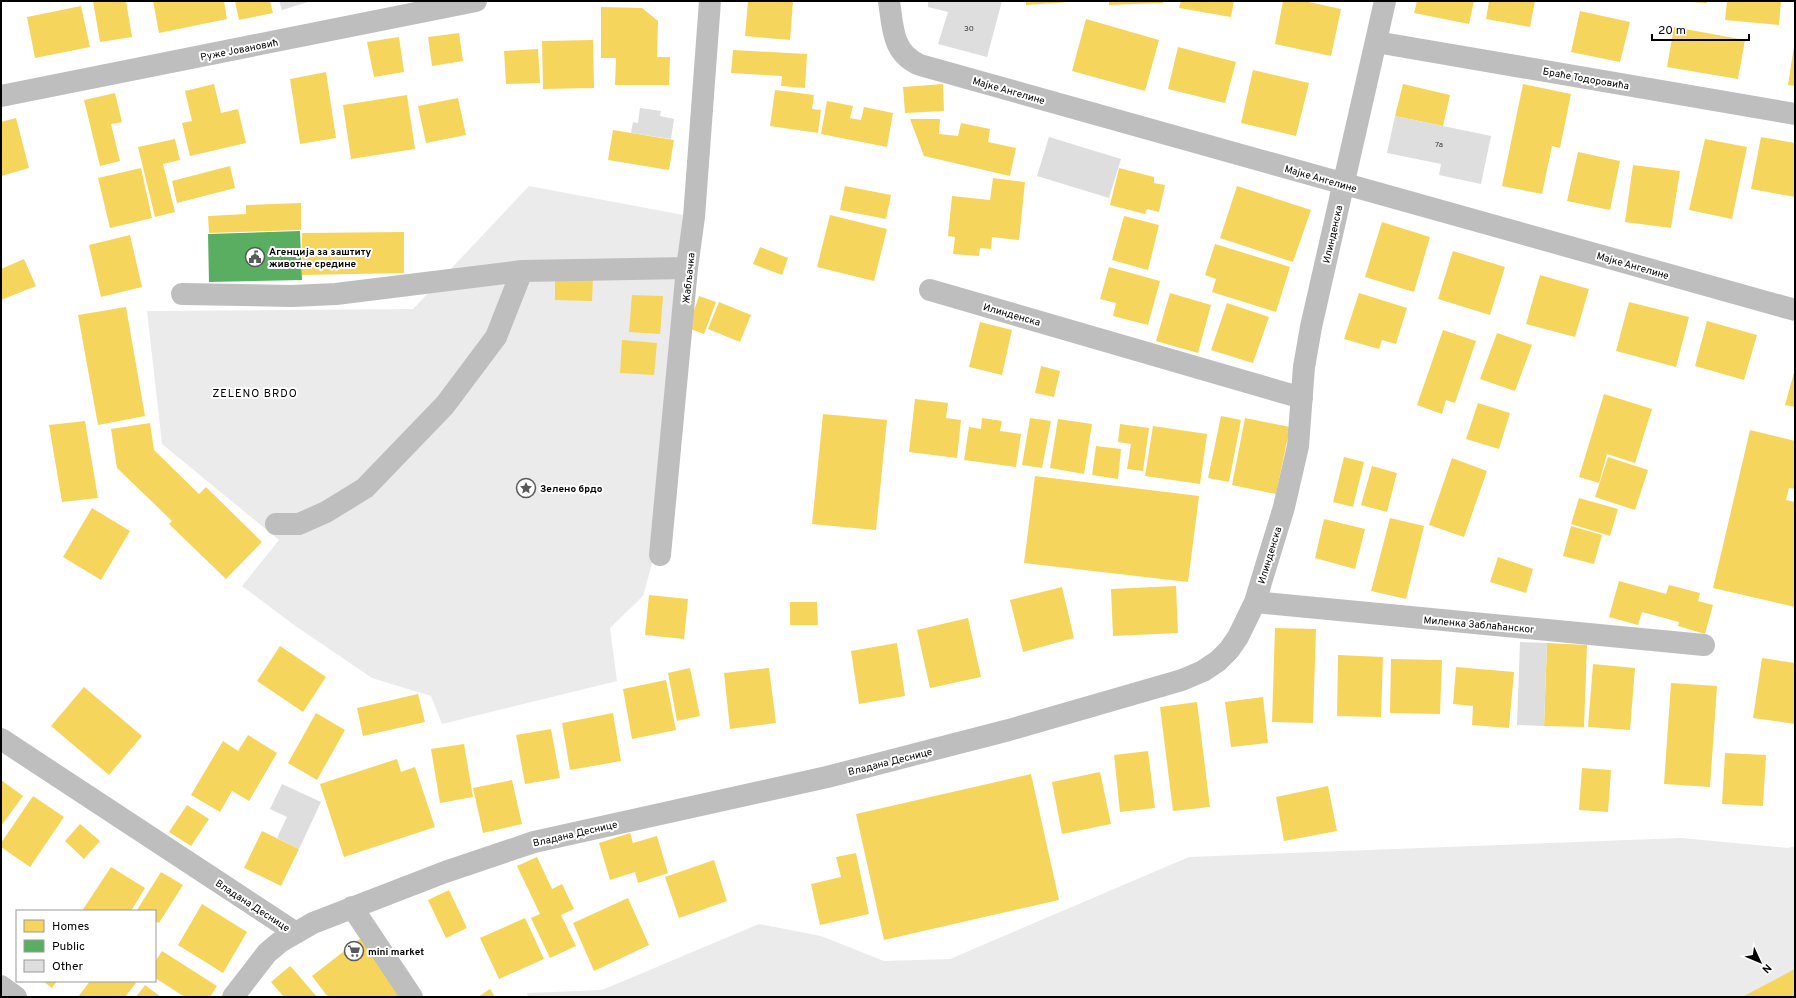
<svg xmlns="http://www.w3.org/2000/svg" width="1796" height="998" font-family="Overpass,sans-serif">
<rect width="100%" height="100%" fill="#fff"/>
<path fill="#ebebeb" d="M529 186 694 217 663 524 643 596 610 628 617 681 442 724 431 696 372 678 294 625 242 586 279 540 162 444 147 311 413 309Z
M1681 838 1788 848 1795 846V997H528L527 993 602 990 759 924 821 936 884 961 950 959 1189 857Z"/>
<path fill="#f6d55c" d="M93 1H126L132 37 100 42Z
M153 1H224L227 19 159 33Z
M235 1H270L273 13 239 20Z
M748 1H793L790 40 745 36Z
M1026 1H1068L1069 2 1026 5Z
M1109 1H1163V3L1109 5Z
M1181 1H1234L1231 17 1179 8Z
M1283 1H1304L1341 9 1331 56 1275 44Z
M1417 1H1474L1469 24 1414 13Z
M1489 1H1535L1530 27 1486 19Z
M1689 1H1707V3L1689 2Z
M1727 1H1781L1779 25 1725 20Z
M81 6 90 47 35 58 27 17Z
M601 7 642 8 658 21 657 57H670L669 85H615L616 58H601Z
M1580 11 1630 22 1620 62 1571 52Z
M1086 19 1159 40 1145 91 1072 71Z
M1674 27 1745 40 1738 79 1667 67Z
M459 33 463 61 432 66 428 37Z
M399 37 404 72 374 77 367 42Z
M593 40 594 88 543 89 542 41Z
M1794 46H1795V86L1788 85Z
M1178 47 1236 62 1225 103 1168 89Z
M538 49 540 83 506 84 504 51Z
M733 50 807 54 805 88 781 86 782 76 731 73Z
M1253 70 1309 83 1296 136 1241 123Z
M326 72 336 138 300 144 290 79Z
M214 84 221 113 238 109 246 143 190 156 182 123 192 121 185 91Z
M943 84 944 111 905 113 903 87Z
M1403 84 1450 95 1443 126 1395 116Z
M1523 84 1571 94 1560 148 1552 146 1542 194 1502 186Z
M775 90 814 95 812 109 821 110 818 133 770 126Z
M115 93 122 122 111 124 120 161 100 166 84 100Z
M407 95 415 149 351 159 343 105Z
M458 98 466 135 426 143 418 106Z
M827 101 853 106 850 118 855 119 861 120 864 107 893 113 887 147 821 134Z
M16 118 29 168 1 176V122Z
M910 119H940L939 134 958 136 961 123 990 129 988 142 1016 148 1010 176 924 156Z
M613 130 674 140 669 170 608 160Z
M1761 137 1795 143V197L1751 189Z
M175 139 180 160 163 164 175 212 155 217 138 147Z
M1705 139 1747 147 1732 219 1689 210Z
M1578 152 1620 161 1610 210 1567 201Z
M1633 165 1680 171 1671 228 1625 222Z
M230 166 235 188 177 203 172 181Z
M141 168 152 218 110 228 98 178Z
M1119 168 1154 177V183L1165 185 1159 212 1147 209 1145 214 1110 205Z
M993 178 1025 182 1019 240 992 237 991 249 980 248 979 256 953 254 955 237 948 236 952 196 990 200Z
M845 186 891 195 886 219 840 210Z
M1237 186 1311 210 1293 262 1220 238Z
M301 203V230L209 233 208 216 246 214V205Z
M830 215 887 229 874 281 817 267Z
M1124 216 1159 225 1148 270 1112 260Z
M1382 222 1430 237 1414 292 1365 277Z
M404 232V273L302 275V233Z
M130 235 142 287 101 297 89 245Z
M1215 244 1290 267 1276 312 1212 292 1216 279 1205 275Z
M760 247 788 258 782 275 753 264Z
M1453 251 1505 267 1490 315 1438 299Z
M24 259 36 286 1 300V269Z
M1109 267 1160 281 1148 325 1113 316 1116 303 1100 299Z
M1540 275 1589 289 1575 337 1526 324Z
M555 277 593 278 592 301 555 300Z
M1170 293 1211 305 1198 353 1156 341Z
M1359 293 1407 308 1396 344 1382 340 1379 349 1344 339Z
M632 295 663 296 660 334 629 332Z
M699 296 716 302 704 334 688 328Z
M719 302 751 315 740 342 708 329Z
M1629 302 1689 317 1676 367 1616 351Z
M1227 303 1269 317 1253 363 1211 350Z
M126 307 145 416 98 425 78 315Z
M1707 321 1757 335 1744 380 1695 366Z
M980 322 1012 330 1002 375 969 367Z
M1443 330 1476 341 1455 403 1446 400 1442 414 1417 405Z
M1497 333 1532 345 1515 391 1480 379Z
M622 340 657 343 654 375 620 373Z
M1041 366 1060 371 1054 397 1035 393Z
M1795 369V407L1785 405Z
M1604 394 1652 409 1635 463 1607 454 1599 483 1579 477Z
M915 399 948 403 946 418 961 420 957 458 909 452Z
M1478 403 1510 413 1499 449 1466 439Z
M823 414 887 420 876 530 812 524Z
M1221 416 1241 420 1229 482 1208 478Z
M982 418 1002 421 1000 431 1021 434 1016 467 964 460 969 427 981 429Z
M1030 418 1051 421 1042 468 1022 465Z
M1245 418 1290 427 1276 494 1232 485Z
M1058 419 1092 424 1084 474 1050 468Z
M85 421 98 498 62 502 49 425Z
M150 423 154 450 199 494 206 487 262 542 226 579 169 524 172 521 117 468 111 429Z
M1120 424 1149 428 1143 471 1127 469 1131 444 1118 442Z
M1153 426 1207 434 1200 484 1145 476Z
M1750 430 1795 441V489L1789 488 1786 500 1795 502V607L1713 588Z
M1096 446 1121 449 1118 479 1092 475Z
M1344 457 1364 462 1353 507 1333 502Z
M1608 457 1648 470 1635 510 1595 497Z
M1452 458 1487 471 1464 537 1429 525Z
M1372 466 1397 473 1387 512 1361 505Z
M1035 476 1199 496 1188 582 1024 563Z
M1579 498 1618 509 1610 536 1571 524Z
M92 508 130 531 101 580 63 557Z
M1390 518 1424 526 1406 599 1371 591Z
M1324 519 1365 529 1355 569 1315 558Z
M1571 526 1602 535 1594 564 1563 556Z
M1498 557 1533 569 1526 593 1490 582Z
M1619 581 1666 594 1669 585 1700 593 1698 601 1713 605 1705 634 1678 626 1679 622 1642 612 1638 625 1609 617Z
M1176 586 1178 633 1113 636 1111 589Z
M1062 587 1074 638 1023 652 1010 600Z
M649 595 688 599 684 639 645 635Z
M790 602H817L818 625H790Z
M968 618 981 677 930 688 917 630Z
M1275 628 1316 629 1313 723 1272 722Z
M897 643 905 696 859 704 851 651Z
M1547 643 1587 645 1584 727 1544 726Z
M280 646 326 677 303 712 257 681Z
M1338 655 1383 657 1381 717 1337 716Z
M1762 658 1795 663V724L1753 718Z
M1391 659 1442 660 1440 714 1390 713Z
M1593 664 1635 668 1630 730 1588 727Z
M1456 667 1514 672 1509 728 1472 725 1473 706 1453 704Z
M690 668 700 716 677 721 668 673Z
M769 668 776 723 730 729 724 673Z
M666 680 676 730 632 739 623 689Z
M1671 683 1717 686 1710 787 1664 784Z
M84 687 142 736 109 775 51 726Z
M418 694 425 722 363 736 357 708Z
M1263 697 1268 743 1231 747 1225 702Z
M1197 702 1210 807 1173 811 1160 707Z
M316 713 345 730 317 780 288 763Z
M613 713 621 761 570 770 562 723Z
M551 729 560 778 525 784 516 735Z
M248 735 277 753 249 801 232 791 220 812 191 795 223 741 238 751Z
M464 744 473 797 440 803 431 749Z
M1148 751 1155 808 1120 812 1114 755Z
M1725 753 1766 755 1763 806 1722 804Z
M397 759 401 772 415 767 435 827 344 857 320 784Z
M1582 768 1611 770 1608 812 1579 810Z
M1100 772 1111 824 1062 834 1052 782Z
M1031 774 1059 900 884 940 856 814Z
M1 780 23 796 1 826Z
M512 780 522 824 483 833 473 788Z
M1328 786 1337 831 1284 841 1276 797Z
M33 796 64 817 30 867 1 847V843Z
M187 805 209 819 191 846 169 832Z
M80 824 100 841 84 859 65 841Z
M262 831 299 849 281 886 244 868Z
M630 833 633 843 657 836 668 873 638 883 635 872 610 880 599 843Z
M856 853 869 914 820 925 811 884 841 877 836 857Z
M537 857 552 889 562 884 574 909 561 915 576 946 550 958 531 918 540 914 517 866Z
M714 860 727 901 679 918 665 877Z
M111 867 145 888 131 911H82Z
M161 872 183 885 159 923 155 921V911L137 910Z
M449 890 467 928 446 938 428 900Z
M628 898 649 945 594 971 573 923Z
M202 904 247 932 223 973 178 945Z
M525 918 544 959 499 979 480 938Z
M361 938 405 997H328L312 976Z
M162 951 217 986 210 997H185L155 978V962Z
M290 966 293 969 317 997H284L271 982Z
M1795 969V997H1742Z
M43 981H57L52 988Z
M90 981H134L136 983 125 997H78Z
M145 985 161 997H136Z
M490 989 495 997H478Z"/>
<path fill="#5aae61" d="M300 231 302 280 209 282 208 234Z"/>
<path fill="#dedede" d="M279 1H311L282 10Z
M928 1H1002L987 57 938 44 948 12 928 7Z
M640 108 661 111 660 116 674 119 671 139 631 133 633 122 638 123Z
M1395 116 1491 136 1481 184 1439 175 1441 164 1387 153Z
M1049 137 1121 159 1109 198 1037 176Z
M1520 642 1547 643 1544 726 1517 725Z
M282 784 321 802 299 849 277 838 287 817 270 809Z"/>
<g fill="none" stroke-linecap="round" stroke-linejoin="round">
<path stroke="#bebebe" stroke-width="22" d="M889 1C893 28 892 53 920 65L1795 310
M1376 42 1795 114
M1 96 476 1
M930 290 1302 398
M182 294 292 296 336 294 522 271 687 268
M276 524H299L326 512 365 488 445 405 496 337 522 271
M660 555 687 268 694 217 710 1
M1255 602 1704 645
M1 739 296 933
M352 907 412 997
M1 986 16 997
M233 997 267 953 280 942 313 923 445 872 534 842 827 777 1009 730 1182 680 1203 671 1218 661 1229 650 1238 637 1255 602 1284 507 1298 446 1304 367 1311 327 1385 1"/>
</g>
<defs>
<g id="civic-ring" transform="scale(1)"><circle r="9.5" fill="#fff" stroke="#595959" stroke-width="1.5"/><path d="M-.6-6.5H3V-4.5H.6V-3L4-1V1h2V6H-6V1h2V-1L-.6-3ZM-1.2 2.5V6h2.4V2.5Z" fill="#595959"/></g>
<g id="sight-ring" transform="scale(1)"><circle r="9.5" fill="#fff" stroke="#595959" stroke-width="1.5"/><path d="M0-6L1.8-2.2L6-1.7L2.9 1.2L3.7 5.4L0 3.3L-3.7 5.4L-2.9 1.2L-6-1.7L-1.8-2.2Z" fill="#595959"/></g>
<g id="supermarket-ring" transform="scale(1)"><circle r="9.5" fill="#fff" stroke="#595959" stroke-width="1.5"/><path d="M-6-5.5h2.5l.6 2H6L4.5 2H-2.5L-4.4-4H-6ZM-1.5 3.2a1.3 1.3 0 1 0 .1 0ZM3 3.2a1.3 1.3 0 1 0 .1 0Z" fill="#595959"/></g>
</defs>
<g fill-rule="evenodd">
<use href="#civic-ring" x="255" y="257"/>
<use href="#sight-ring" x="526" y="488"/>
<use href="#supermarket-ring" x="354" y="951"/>
</g>
<g text-anchor="middle" stroke-width="4" stroke-linejoin="round" paint-order="stroke">
<g font-size="8" fill="#383838">
<text x="969" y="31">30</text>
<text x="1439" y="147">7a</text>
</g>
<g font-size="10" fill="#000" stroke="#fff">
<text transform="translate(239 49) rotate(-11)" y="4">Руже Јовановић</text>
<text transform="translate(1586 78) rotate(10)" y="4">Браће Тодоровића</text>
<text transform="translate(1009 90) rotate(16)" y="4">Мајке Ангелине</text>
<text transform="translate(1321 178) rotate(16)" y="4">Мајке Ангелине</text>
<text transform="translate(1332 234) rotate(-77)" y="4">Илинденска</text>
<text transform="translate(1633 265) rotate(16)" y="4">Мајке Ангелине</text>
<text transform="translate(688 278) rotate(-84)" y="4">Жабљачка</text>
<text transform="translate(1012 314) rotate(16)" y="4">Илинденска</text>
<text transform="translate(1269 555) rotate(-73)" y="4">Илинденска</text>
<text transform="translate(1479 624) rotate(5)" y="4">Миленка Заблаћанског</text>
<text transform="translate(890 761) rotate(-14)" y="4">Владана Деснице</text>
<text transform="translate(575 833) rotate(-13)" y="4">Владана Деснице</text>
<text transform="translate(253 905) rotate(33)" y="4">Владана Деснице</text>
</g>
<g font-size="10" font-weight="bold" fill="#000" stroke="#fff" text-anchor="start">
<text x="269" y="255">Агенција за заштиту<tspan x="269" dy="12">животне средине</tspan></text>
<text x="540" y="492">Зелено брдо</text>
<text x="368" y="955">mini market</text>
</g>
<g font-size="11" letter-spacing="1" fill="#000" stroke="#fff">
<text x="255" y="397">ZELENO BRDO</text>
</g>
</g>
<rect width="1796" height="998" fill="none" stroke="#000000" stroke-width="4"/>
<rect x="16" y="910" width="140" height="72" fill="#ffffff" stroke="#999999"/>
<rect x="24" y="920" width="20" height="12" fill="#f6d55c" stroke="#999999"/>
<text x="52" y="930" font-size="12" fill="#000000">Homes</text>
<rect x="24" y="940" width="20" height="12" fill="#5aae61" stroke="#999999"/>
<text x="52" y="950" font-size="12" fill="#000000">Public</text>
<rect x="24" y="960" width="20" height="12" fill="#dedede" stroke="#999999"/>
<text x="52" y="970" font-size="12" fill="#000000">Other</text>
<g transform="translate(1760 962) rotate(134)" stroke="#ffffff" stroke-width="3" paint-order="stroke">
<path d="M0-3L7 15L0 10L-7 15Z" fill="#000000"/>
<text y="-6" font-size="11" font-weight="bold" text-anchor="middle" fill="#000000">N</text>
</g>
<path d="M1652 34v6h97v-6" fill="none" stroke="#000000" stroke-width="2"/>
<text x="1658" y="34" font-size="12" fill="#000000" stroke="#ffffff" stroke-width="3" paint-order="stroke">20 m</text>
</svg>
